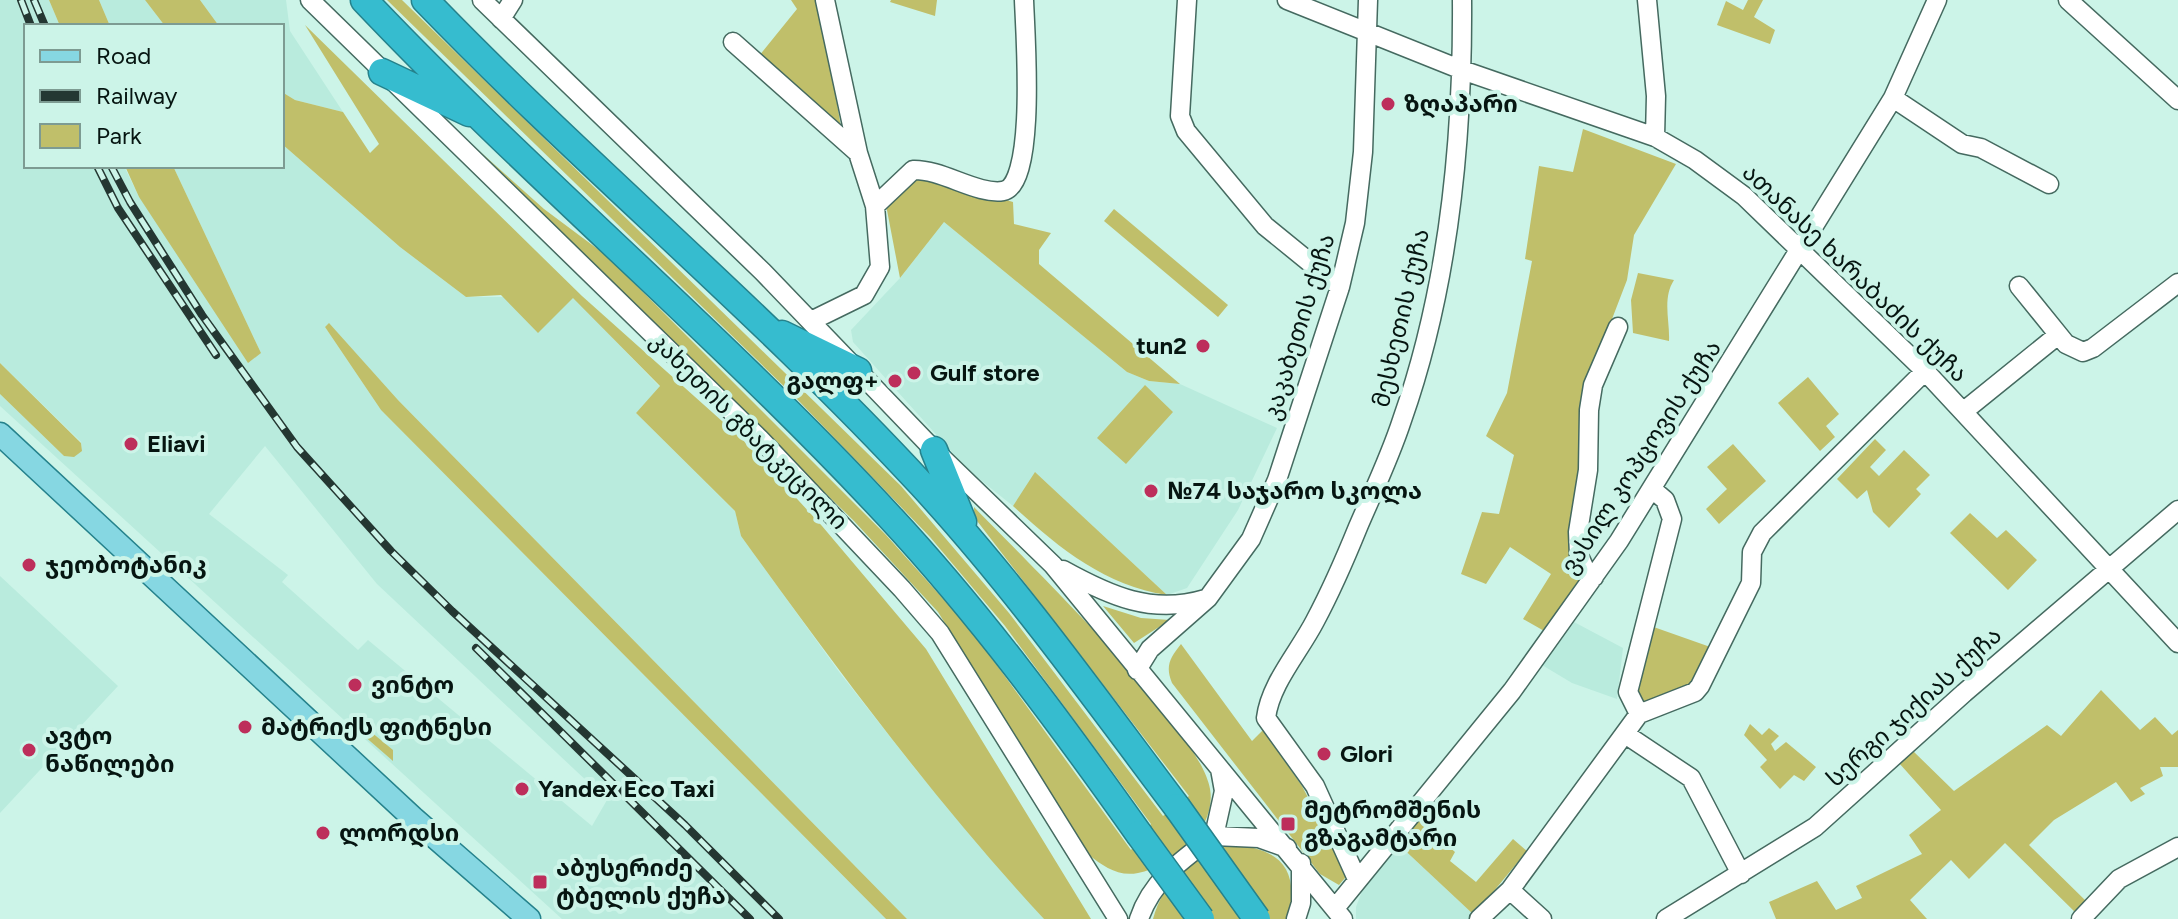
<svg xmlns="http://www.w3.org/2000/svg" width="2178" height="919" font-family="Figtree,'Noto Sans Georgian',sans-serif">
<rect width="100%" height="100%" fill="#ccf4e8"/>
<path fill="#b9ebdd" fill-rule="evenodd" d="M0 0H49L60 26H26V166H124L139 197 261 353 173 166H282V144L400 247 466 297H573L660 387 636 413 735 511 741 536 840 673 917 771 1044 919H907L398 400 329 324 325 327 381 410 886 919H562L0 406V394L64 456 82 451 81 442 0 363ZM265 446 377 584 607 800 592 826 368 640 358 650 282 582 288 575 209 514Z
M99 0H145L165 26H110Z
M200 0H286L290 31 343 112 295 100 282 92V26H219Z
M944 222 1127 372 1149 381 1180 384 1277 428 1238 510 1187 588 1167 595 1036 473 1013 506 968 470 853 342 851 330 900 278Z
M0 576 118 686 0 813Z
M1574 622 1623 648 1617 699 1572 683 1542 665Z
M1397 843 1474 915 1470 919H1356V907L1364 886Z"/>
<path fill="#c0bf6a" d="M49 0H99L110 26H60Z
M145 0H200L219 26H165Z
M387 0H402L901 486 1009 613 1163 816 1189 796 974 517V507C1024 559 1200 728 1210 789 1217 827 1175 866 1138 873 1118 877 1103 866 1089 855L938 612 854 521 426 103 544 209 607 256 886 535 972 631 1131 850 1151 824 1005 626 930 537 795 397Z
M791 0H819L841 127 759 56 797 9Z
M891 0H937L935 16 890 2Z
M1748 0H1763L1754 17 1775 30 1770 44 1717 25 1726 1 1743 10Z
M305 25 582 296 741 438 822 526 926 649 1091 919H1044C933 799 836 668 741 536L735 511 636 413 660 386 573 298 538 333 501 295 466 297 400 247 282 144V92L295 100 343 112 370 153 379 144Z
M1583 129 1676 164 1634 235 1627 280 1582 397 1578 590 1546 632 1523 619 1551 574 1510 547 1486 584 1461 574 1482 512 1499 514 1514 455 1486 436 1507 393 1532 261 1525 259 1539 166 1573 172Z
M125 166H173L261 353 248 363 139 197Z
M917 178H931L1013 202 1014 224 1051 233 1039 250V264L1180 384 1149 381 1127 372 944 222 900 278 886 205Z
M1114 209 1228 305 1218 317 1104 221Z
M1638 273 1674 280C1662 299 1670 320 1669 341L1633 333 1631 300Z
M329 323 398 400 907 919H886L381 410 325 327Z
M0 363 81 443 82 451 74 457 64 456 0 394Z
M1808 377 1839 414 1826 426 1835 437 1820 451 1778 403Z
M1145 385 1173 412 1126 464 1097 438Z
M1875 439 1886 450 1870 467 1879 476 1904 450 1930 475 1916 489 1921 494 1889 528 1873 512 1867 490 1857 499 1837 479Z
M1733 444 1766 481 1719 524 1706 509 1727 489 1707 467Z
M1035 472 1167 595C1104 585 1059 548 1013 506Z
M1970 513 1997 538 2006 530 2037 560 2008 590 1950 533Z
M1103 606 1141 618 1170 620 1134 643Z
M1648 625 1716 649 1694 688 1645 705 1634 696Z
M1181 644 1252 741 1263 730 1302 786 1345 869V878L1339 885 1320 874 1172 683C1165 666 1170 658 1181 644Z
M2101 690 2140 730 2155 717 2172 735 2178 730V767H2160L2163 776 2140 788 2145 794 2131 802 2116 782 2054 820 2029 845 2088 903 2078 915 2005 843 1969 879 1951 860 1910 900 1927 919H1776L1769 902 1817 881 1836 910 1862 898 1856 886 1922 854 1909 835 1941 810 1899 763 1912 750 1954 791 2047 725 2061 736Z
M1750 724 1762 735 1769 728 1779 736 1771 744 1775 751 1786 742 1816 767 1804 781 1794 775 1780 789 1760 767 1767 760 1744 735Z
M365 727 393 750V761L355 728Z
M1417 819 1455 852 1450 861 1476 882 1513 839 1527 851 1474 915 1397 843Z
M1232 845C1281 848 1300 870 1288 919H1153C1163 882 1193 852 1232 845Z"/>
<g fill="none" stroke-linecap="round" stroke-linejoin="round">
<g stroke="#456a60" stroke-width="21">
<path id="minor" d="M310 0 760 439 902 589 940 633 1118 919
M482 0 763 272 934 450 1053 565 1343 919
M1187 0 1180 116 1186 131 1265 226 1340 287
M1287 0 1462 70 1655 137 1695 160 1744 196 1925 371 2178 643
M1647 0 1656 96 1655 137
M2068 0 2178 100
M501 19 513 0
M733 42 858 153
M1893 98 1962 144 1981 148 2049 184
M875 206 913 170C942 169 977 195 1003 191 1037 185 1025 31 1024 0
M2019 286 2066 344 2083 352 2093 348 2178 283
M811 321 864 295 880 267 875 206 858 153 825 0
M1964 411 2058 335
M1063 570C1110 596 1152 615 1205 599
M1594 577 1585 569 1579 556 1578 532 1588 470 1589 410 1593 385 1618 327
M1137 670 1150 649 1208 598 1251 539 1277 480 1340 287 1355 223 1363 152 1368 0
M1639 714 1628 692 1672 519 1665 500 1652 489
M1625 734 1691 778 1741 874
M1214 836 1224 791 1220 769
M1357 879 1315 786 1266 718C1270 684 1299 652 1315 621 1331 591 1345 559 1358 527 1373 492 1390 457 1402 420 1449 287 1463 141 1462 0
M1510 890 1542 919
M1336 907 1512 691 1619 541 1893 98 1937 0
M1139 919C1152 880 1183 859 1214 836L1259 838 1287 848
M1296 919 1301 903V863
M1479 919 1510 890 1639 714 1695 692 1700 686 1751 583 1752 552 1762 533 1925 371
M1666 919 1815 827 1964 693 2178 510
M2081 919 2119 879 2178 847"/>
</g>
<g stroke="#25828c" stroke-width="25">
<path id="major" d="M0 434 413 818 529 919"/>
</g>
<g stroke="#25828c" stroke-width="29">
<path id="highway" d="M364 0C533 178 722 336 889 516 981 615 1061 724 1139 834
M425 0C586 167 765 315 922 485 1015 586 1095 698 1177 807
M382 72 469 113
M782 334 858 371
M934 450 963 522"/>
</g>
<use href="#minor" stroke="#fff" stroke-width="18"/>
<use href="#major" stroke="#86d7e2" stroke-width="22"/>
<use href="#highway" stroke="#36bccf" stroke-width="26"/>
<g stroke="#243732" stroke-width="8">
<path id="rail" d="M21 0 31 26
M34 0 45 26
M97 166 118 208 216 355
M111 166 130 202 202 315 297 447 391 551 452 611 685 825 779 919
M476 648 750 919"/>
</g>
<use href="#rail" stroke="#ccf4e8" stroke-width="5" stroke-dasharray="15" stroke-linecap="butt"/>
<g stroke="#25828c" stroke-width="29" stroke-linecap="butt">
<path id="highway-bridge" d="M1177 807 1257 919
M1139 834 1201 919"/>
</g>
<use href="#highway-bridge" stroke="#36bccf" stroke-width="26"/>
</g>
<g fill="#bd2e5b" stroke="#ccf4e8" stroke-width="3">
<circle cx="1388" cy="104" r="8"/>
<circle cx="1203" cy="346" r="8"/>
<circle cx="914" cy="373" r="8"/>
<circle cx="895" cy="381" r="8"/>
<circle cx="131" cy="444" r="8"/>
<circle cx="1151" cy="491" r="8"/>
<circle cx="29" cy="565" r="8"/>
<circle cx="355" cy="685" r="8"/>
<circle cx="245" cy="727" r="8"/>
<circle cx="29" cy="750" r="8"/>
<circle cx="1324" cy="754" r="8"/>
<circle cx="522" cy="789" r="8"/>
<rect x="1280" y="816" width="16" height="16" rx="4"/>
<circle cx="323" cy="833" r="8"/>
<rect x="532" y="874" width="16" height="16" rx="4"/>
</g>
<g text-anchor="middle" stroke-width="8" stroke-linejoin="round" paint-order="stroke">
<g font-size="24" font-weight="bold" fill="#061511" stroke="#ccf4e8" text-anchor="start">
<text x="1404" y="112">ზღაპარი</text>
<text x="1187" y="354" text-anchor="end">tun2</text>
<text x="930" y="381">Gulf store</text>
<text x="879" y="389" text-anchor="end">გალფ+</text>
<text x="147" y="452">Eliavi</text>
<text x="1167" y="499">№74 საჯარო სკოლა</text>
<text x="45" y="573">ჯეობოტანიკ</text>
<text x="371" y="693">ვინტო</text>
<text x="261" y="735">მატრიქს ფიტნესი</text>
<text x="45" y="744">ავტო<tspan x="45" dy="28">ნაწილები</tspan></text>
<text x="1340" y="762">Glori</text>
<text x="538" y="797">Yandex Eco Taxi</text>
<text x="1304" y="818">მეტრომშენის<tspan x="1304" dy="28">გზაგამტარი</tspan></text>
<text x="339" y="841">ლორდსი</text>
<text x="556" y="876">აბუსერიძე<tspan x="556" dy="28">ტბელის ქუჩა</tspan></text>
</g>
<g font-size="24" fill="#061511" stroke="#ccf4e8">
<text transform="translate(1855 273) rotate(44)" y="8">ათანასე ხარაბაძის ქუჩა</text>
<text transform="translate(1401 318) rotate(-77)" y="8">მესხეთის ქუჩა</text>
<text transform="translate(1299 327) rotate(-73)" y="8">კაკაბეთის ქუჩა</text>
<text transform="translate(749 431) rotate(45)" y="8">კახეთის გზატკეცილი</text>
<text transform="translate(1641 457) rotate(-57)" y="8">ვასილ კოპცოვის ქუჩა</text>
<text transform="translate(1914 707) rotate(-42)" y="8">სერგი ჯიქიას ქუჩა</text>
</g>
</g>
<rect x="24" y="24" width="260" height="144" fill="#ccf4e8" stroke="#7d9b92" stroke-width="2"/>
<rect x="40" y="50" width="40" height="12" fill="#86d7e2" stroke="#7d9b92" stroke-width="2"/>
<text x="96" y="64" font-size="24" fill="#061511">Road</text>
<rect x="40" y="90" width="40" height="12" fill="#243732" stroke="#7d9b92" stroke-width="2"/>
<text x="96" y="104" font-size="24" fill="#061511">Railway</text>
<rect x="40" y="124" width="40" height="24" fill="#c0bf6a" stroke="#7d9b92" stroke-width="2"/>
<text x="96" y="144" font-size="24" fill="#061511">Park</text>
</svg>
